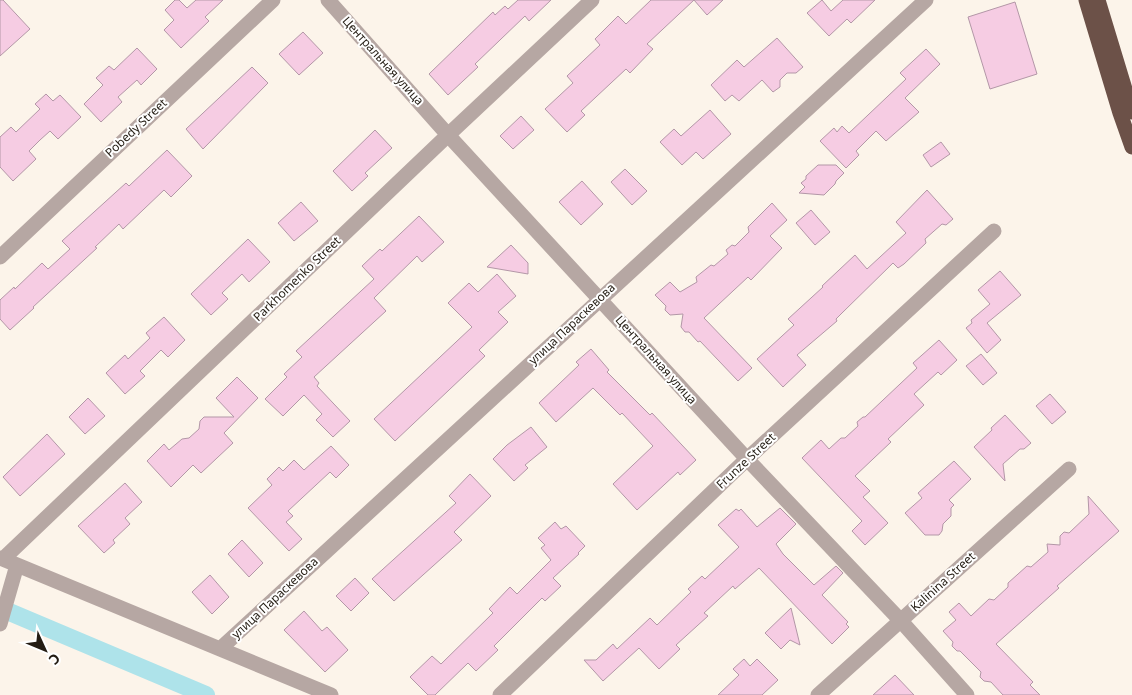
<svg xmlns="http://www.w3.org/2000/svg" width="1132" height="695" font-family="'Noto Sans',sans-serif">
<rect width="100%" height="100%" fill="#fcf4ea"/>
<g fill="none" stroke-linecap="round" stroke-linejoin="round">
<path stroke="#aee3ea" stroke-width="18" d="M0 608 206 695"/>
</g>
<path fill="#f6cce3" stroke="#b397a7" d="M0 0H3L30 29 0 56Z
M175 0H179L187 8 196 0H223L205 17 209 21 181 48 164 30 174 20 165 10Z
M518 0H551L529 21 525 16 475 64 478 67 448 95 429 74 493 12 495 15 505 6 508 9Z
M651 0H723L707 15 694 0 647 44 653 49 630 73 626 69 581 111 585 115 567 132 545 109 573 83 567 76 600 45 595 39 618 16 626 24Z
M822 0 831 11 843 0H875L851 23 847 19 829 36 807 13Z
M1015 2 1037 74 990 89 968 17Z
M303 32 323 53 299 75 279 54Z
M777 38 803 67 796 73H787L780 80V87L773 92 762 80 739 101 732 95 725 101 711 85 737 60 744 67Z
M137 48 157 69 141 85 137 80 118 97 122 102 101 122 84 104 103 85 96 78 109 66 114 70Z
M926 49 940 64 905 98 919 112 886 141 876 131 856 151 859 155 846 168 820 141 834 128 837 132 842 126 849 133 906 79 900 73Z
M252 67 268 83 203 149 186 129Z
M46 94 53 101 60 95 81 117 58 139 50 131 40 140 29 151 36 159 13 181 0 167V137L11 127 16 132 40 109 35 104Z
M710 110 731 134 703 159 696 152 682 165 660 142 674 129 681 136Z
M521 116 534 130 513 149 500 136Z
M375 130 392 148 365 173 368 176 352 191 333 171Z
M941 142 950 154 931 167 923 155Z
M167 150 192 176 171 197 164 190 123 229 119 224 95 247 97 248 33 307 34 308 10 330 0 319V300L14 287 15 289 42 263 48 269 70 249 62 241 126 183 129 186Z
M818 165H836L844 173 836 181 835 184 824 195 799 193 805 187 801 183 806 179V176Z
M625 169 647 191 632 205 611 182Z
M582 181 603 204 581 225 559 202Z
M927 190 953 219 946 225 942 224 925 239 926 243 904 264 898 268 893 263 842 313 836 319 837 321 797 355 806 365 783 387 757 359 794 325 788 319 823 287 822 286 855 255 867 269 906 233 896 222Z
M301 202 318 221 294 241 278 223Z
M772 203 787 220 770 236 782 248 751 280 748 277 704 318 752 368 738 381 700 341 698 342 689 332H685L681 327 683 314 670 315 665 310 666 306 655 295 670 282 680 292 697 282 696 277 711 265 714 266 728 254 726 250 732 245 735 246 749 232 748 227Z
M811 210 830 232 815 245 796 223Z
M419 216 444 242 422 262 417 256 374 298 386 311 314 377 319 383 317 386 350 421 333 437 316 420 322 414 304 395 283 416 265 399 287 377 284 374 302 357 296 351 374 279 362 266 380 249 382 251Z
M248 239 270 262 249 282 242 274 222 293 228 299 211 315 191 294Z
M511 245 528 263V274L487 267Z
M1000 271 1021 295 987 323 1001 340 987 353 966 328 972 323 971 320 990 304 978 290Z
M497 274 516 296 498 312 508 322 479 350 485 356 395 441 374 419 472 327 448 303 469 283 478 292Z
M164 317 185 340 168 357 161 350 140 371 145 376 125 394 106 373 125 355 128 359 150 338 146 333Z
M939 340 957 360 941 375 938 372 914 394 924 405 888 439 891 442 855 476 870 491 863 497 888 523 865 545 852 531 862 521 802 458 821 440 829 449 841 438H845L858 426 857 422 863 417H865L917 368 913 363Z
M591 349 609 370 607 372 650 415 652 413 696 460 680 475 678 472 637 510 613 484 653 446 622 413 620 415 593 388 556 422 539 403 579 365 576 362Z
M981 354 997 373 983 385 966 366Z
M237 377 258 398 224 433 233 443 201 473 193 465 171 487 147 461 164 444 169 450 182 439 189 438 199 429 200 421 204 417H234L216 398Z
M1050 394 1066 412 1052 424 1036 406Z
M88 398 105 416 85 434 69 417Z
M1005 415 1031 443 1024 449H1020L1003 464 1005 481 974 447 992 430 991 428Z
M531 427 547 447 525 465 528 468 514 481 493 459 507 445Z
M47 434 65 454 20 496 3 477Z
M331 446 349 465 336 478 330 472 288 511 293 516 286 522 302 539 289 551 248 508 272 485 267 479 279 467 283 471 294 460 304 470Z
M954 461 971 479 949 500 954 505 951 508V516L943 524 942 531 939 535H925L905 513 922 498 918 493Z
M470 474 491 496 454 532 462 540 394 601 372 579 456 503 449 496Z
M125 483 142 502 125 518 130 524 113 540 115 543 104 553 78 526Z
M1088 496 1119 531 1057 586 1059 588 996 644 1033 682 1030 685 1040 695H1003L991 682 984 681 980 677 981 672 960 651H957L952 646 953 642 943 631 956 620 949 612 959 603 971 616 989 599 994 600 1008 587V583L1027 566 1031 567 1048 552 1047 544 1060 545V536L1064 532 1069 533 1089 514Z
M780 508 796 524 776 544 783 554 814 585 836 566 843 573 822 595 848 622 846 624 849 627 832 644 759 568 735 589 733 586 704 613 708 616 676 645 680 649 659 669 639 648 603 681 584 660H596L613 644 617 649 650 618 657 625 691 592 688 589 702 576 705 579 739 547 718 525 736 509 739 511 741 509 757 527Z
M555 522 561 529 566 526 585 546 578 553 579 554 553 578 561 586 545 601 542 598 494 646 498 650 476 671 468 663 435 695H428L410 677 432 656 441 664 493 613 489 609 510 587 517 594 551 560 541 548 545 545 538 538Z
M242 540 263 563 249 577 228 554Z
M210 575 229 597 212 614 192 592Z
M355 578 369 593 351 611 336 596Z
M791 608 800 645 790 640 781 649 765 633Z
M304 611 322 631 327 627 348 650 325 672 284 630Z
M744 659 750 666 757 659 778 680 762 695H718L739 675 733 669Z
M895 675 914 695H873Z"/>
<g fill="none" stroke-linecap="round" stroke-linejoin="round">
<path stroke="#b6a7a3" stroke-width="15" d="M328 0 448 135 747 459 901 621 967 695
M0 257 273 0
M0 558 331 695
M3 559 448 135 592 0
M0 624 17 565
M220 649 926 0
M500 695 747 459 994 231
M818 695 1069 469"/>
<path stroke="#6c5148" stroke-width="15" d="M1086 0 1120 113 1132 147
M1098 0 1132 112"/>
</g>
<g text-anchor="middle" stroke-width="4" stroke-linejoin="round" paint-order="stroke">
<g font-size="12" fill="#231c13" stroke="#fff">
<text transform="translate(383 61) rotate(48)" y="4">Центральная улица</text>
<text transform="translate(136 128) rotate(-43)" y="4">Pobedy Street</text>
<text transform="translate(297 279) rotate(-44)" y="4">Parkhomenko Street</text>
<text transform="translate(572 324) rotate(-43)" y="4">улица Параскевова</text>
<text transform="translate(656 360) rotate(48)" y="4">Центральная улица</text>
<text transform="translate(746 461) rotate(-43)" y="4">Frunze Street</text>
<text transform="translate(943 582) rotate(-42)" y="4">Kalinina Street</text>
<text transform="translate(275 598) rotate(-43)" y="4">улица Параскевова</text>
</g>
</g>
<g transform="translate(45 650) rotate(134)" stroke="#ffffff" stroke-width="4" paint-order="stroke">
<path d="M0-4L9 19L0 12L-9 19Z" fill="#231c13"/>
<text y="-8" font-size="14" font-weight="bold" text-anchor="middle" fill="#231c13">С</text>
</g>
</svg>
